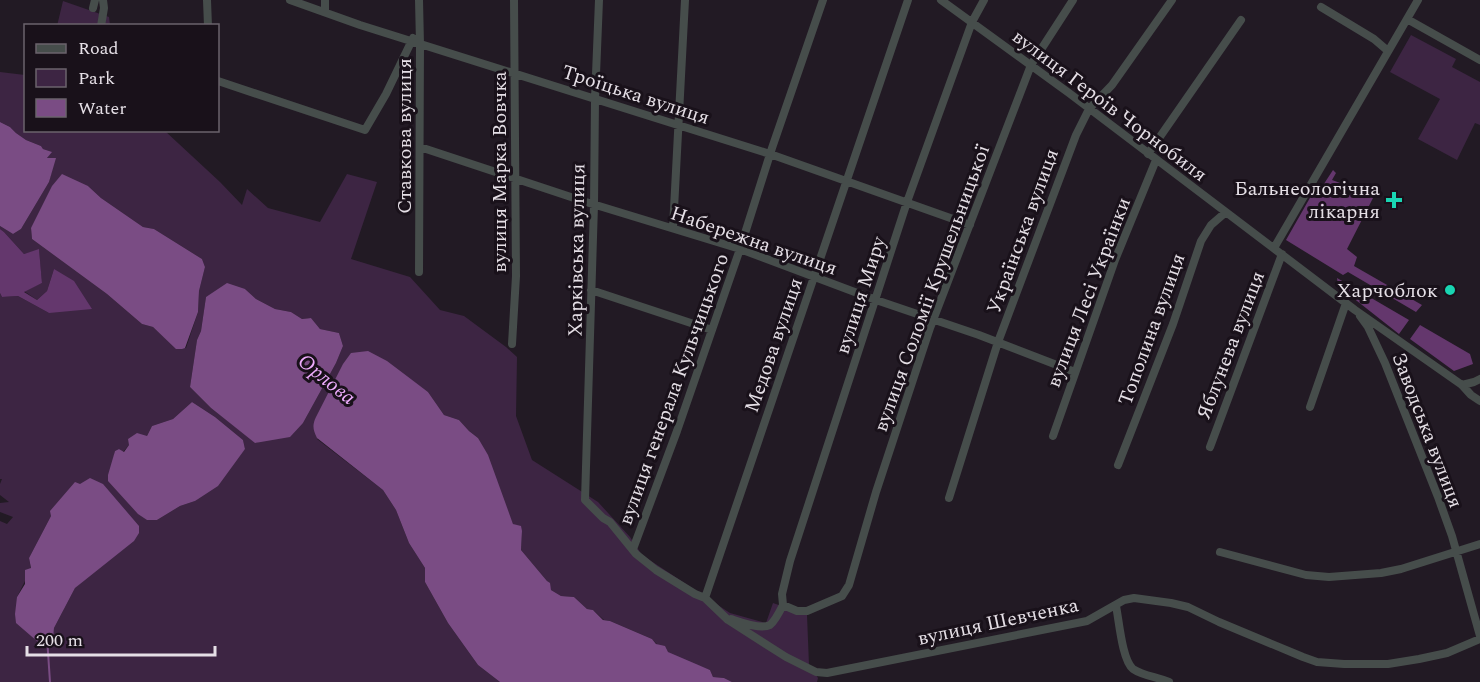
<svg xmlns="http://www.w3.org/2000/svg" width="1480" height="682" font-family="Spectral,serif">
<rect width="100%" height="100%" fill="#221a24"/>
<path fill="#3d2543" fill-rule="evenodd" d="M63 1 109 17 110 25 57 26Z
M1411 35 1456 59 1452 67 1480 82V125L1475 123 1457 160 1418 139 1440 99 1390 72Z
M0 72 25 75 26 130 165 131 220 182 242 205 247 189 268 208 320 222 347 174 377 182 351 259 410 277 440 310 464 316 506 347 517 357 516 416 532 460 598 502 630 537 642 555 730 613 766 623 773 603 807 615 809 665 818 678 817 682H732L724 678 713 677 710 670C690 662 666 656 652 639L610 621 604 620 593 610 587 609 574 597 561 596 551 590 547 581 521 550 522 531 513 524 478 438 469 431 459 420 444 415 428 392 411 380 317 439 383 490 396 510 409 543 425 568V582L448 623 478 665 500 682H0V521L7 524 13 517 0 512V503L9 502 0 495V484L2 479H0V293L2 297 18 296 49 313 54 269 47 291 37 300 24 291 42 283 39 250 24 254 4 232 0 229V226L13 234 21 229 49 182 55 158H47L51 152 43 149 41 146 26 140 16 133 10 127 0 122ZM88 186 101 198 143 227 154 229 202 259 205 267 199 291 198 312 186 348H176L153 327 142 324 107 294 32 239 31 228ZM245 289 256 299 275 309 291 312 302 319 311 318 320 329 339 333 343 346 336 363 303 423 256 443 211 408 190 387 197 340 201 331 206 297ZM192 402 215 417 243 440 245 449 195 501 180 506 157 520H147L113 461 115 451 119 449 123 452 129 445 147 436 152 426 173 419ZM51 516 86 578 75 588 54 628 52 639 17 597 31 569 29 558Z"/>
<path fill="#64376d" d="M1333 170 1336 173 1332 180 1343 184 1339 190 1347 196 1350 195 1354 188 1373 198 1347 249 1357 257 1354 266 1422 305 1416 312 1348 272 1343 275 1286 240 1311 196H1316Z
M0 229 4 232 24 254 39 249 42 283 24 292 37 300 47 291 54 269 74 281 92 309 49 313 18 296 2 297 0 293Z
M1337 278 1409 320 1399 334 1338 286Z
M1420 325 1470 354 1473 364 1454 371 1410 339Z"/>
<path fill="#7a4c84" d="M0 122 10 127 16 133 26 140 41 146 43 149 52 152 47 158H56L49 182 21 229 13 234 0 226Z
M62 174 88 186 101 198 143 227 154 229 202 259 205 267 199 291 198 312 185 348 182 349H176L153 327 142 324 107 294 32 239 31 228 52 186Z
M227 283 245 289 256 299 275 309 291 312 302 319 311 318 320 329 339 333 343 346 336 363 303 423 290 437 255 443 211 408 190 387 197 340 201 331 206 297Z
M368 351 387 361 428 392 444 415 459 420 469 431 478 438 488 455 513 524 521 526 522 531 521 550 547 581 550 583 551 590 561 596 574 597 587 609 593 610 603 620 610 621 652 639 656 644 665 646 668 652 710 670 713 677 724 678 732 682H500L478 665 448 623 425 582V568L409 543 396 510 383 490 317 438C313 430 312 425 316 417L343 364 351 353Z
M192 402 215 417 243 440 245 449 218 486 195 501 180 506 157 520H147L138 514 108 481V475L115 451 119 449 124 452 129 445 128 439 137 433 147 436 152 426 173 419Z
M90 478 103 484 139 526V533L134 541 75 588 54 628 53 639 38 642 16 623 15 614 17 597 25 584V570L31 568 29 558 51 516 50 511 75 482 80 484Z"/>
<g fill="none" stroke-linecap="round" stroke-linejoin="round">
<path stroke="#7a4c84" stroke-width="2" d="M47 637 50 682"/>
<path stroke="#464d4b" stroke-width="8" d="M207 0 208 26
M290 0 360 25 770 154 970 225
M419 0 420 44 419 272
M599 0 595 99 594 205 585 500 603 518 610 522 636 554 656 570 695 594 705 598 728 620 786 657 816 672 827 673 1087 621 1124 600 1134 598 1171 603 1188 607 1219 622 1303 657 1317 662 1344 664H1388L1419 659 1447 653 1480 639
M941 0 1069 93 1355 310 1462 385 1471 395 1480 401
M1321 7 1374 39 1388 51
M93 8 95 0
M325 12V0
M1407 19 1480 60
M101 26 104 8 103 0
M218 81 365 130 386 94 413 38
M420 147 586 202 740 249 876 300 979 335 1075 372
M1148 154 1241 20
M673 228 685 0
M1274 248 1418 0
M591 290 712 330
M1360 316 1368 327 1385 363 1438 497 1452 536 1480 636
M512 344 516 276 514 0
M1462 385 1474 382 1480 379
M1310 407 1346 303
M1053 436 1115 260 1156 160
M1210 447 1282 254
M1118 465 1173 324 1201 241 1211 225 1226 212
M949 498 998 342 1076 135 1089 109 1112 85 1172 0
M633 549 677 431 740 249 772 148 823 0
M1220 552 1306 575 1329 577 1381 573 1401 569 1480 544
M705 598 908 0
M783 605 797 611H807L842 596 849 585 876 492 930 328 1031 65 1073 0
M783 605 782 594 790 561 907 202 972 22 984 0
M1116 606C1119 620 1122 660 1133 669 1143 676 1158 677 1169 682
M731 619C740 622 761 630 770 625 775 621 780 611 783 605"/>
</g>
<g fill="#19d5b2" stroke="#19111a" stroke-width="2">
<path d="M1391 191h6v6h6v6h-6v6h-6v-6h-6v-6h6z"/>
<circle cx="1450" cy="290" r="6"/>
</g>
<g text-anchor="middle" stroke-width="6" stroke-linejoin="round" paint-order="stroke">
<g font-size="20" fill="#e5dfe6" stroke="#19111a">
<text transform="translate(636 94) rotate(18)" y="7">Троїцька вулиця</text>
<text transform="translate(1110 105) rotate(37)" y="7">вулиця Героїв Чорнобиля</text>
<text transform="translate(404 136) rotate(-90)" y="7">Ставкова вулиця</text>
<text transform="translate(499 172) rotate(-90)" y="7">вулиця Марка Вовчка</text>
<text transform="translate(1022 231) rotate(-70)" y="7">Українська вулиця</text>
<text transform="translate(754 240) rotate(19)" y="7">Набережна вулиця</text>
<text transform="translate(576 250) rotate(-89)" y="7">Харківська вулиця</text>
<text transform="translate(931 288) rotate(-70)" y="7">вулиця Соломії Крушельницької</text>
<text transform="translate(1088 292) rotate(-69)" y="7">вулиця Лесі Українки</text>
<text transform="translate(860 295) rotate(-72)" y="7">вулиця Миру</text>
<text transform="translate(1151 329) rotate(-70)" y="7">Тополина вулиця</text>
<text transform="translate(773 345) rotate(-71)" y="7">Медова вулиця</text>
<text transform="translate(1230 345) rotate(-69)" y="7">Яблунева вулиця</text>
<text transform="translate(673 389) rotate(-70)" y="7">вулиця генерала Кульчицького</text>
<text transform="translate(1428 430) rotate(69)" y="7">Заводська вулиця</text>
<text transform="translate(998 621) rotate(-12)" y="7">вулиця Шевченка</text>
</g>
<g font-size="20" fill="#e5dfe6" stroke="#19111a" text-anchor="end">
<text x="1380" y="195">Бальнеологічна<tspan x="1380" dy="23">лікарня</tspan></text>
<text x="1438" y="297">Харчоблок</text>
</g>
<g font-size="21" font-style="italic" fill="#eeacfd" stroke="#19111a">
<text transform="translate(327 379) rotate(39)" y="7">Орлова</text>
</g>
</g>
<rect x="24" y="24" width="195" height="108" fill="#19111a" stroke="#6b636c" stroke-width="1.5"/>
<rect x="36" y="44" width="30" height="9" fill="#464d4b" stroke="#6b636c" stroke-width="1.5"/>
<text x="78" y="54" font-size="18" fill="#e5dfe6">Road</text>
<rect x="36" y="69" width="30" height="18" fill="#3d2543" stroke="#6b636c" stroke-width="1.5"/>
<text x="78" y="84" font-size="18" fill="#e5dfe6">Park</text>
<rect x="36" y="99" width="30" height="18" fill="#7a4c84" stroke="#6b636c" stroke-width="1.5"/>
<text x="78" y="114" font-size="18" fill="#e5dfe6">Water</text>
<path d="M27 646v9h188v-9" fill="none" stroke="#e5dfe6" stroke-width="3"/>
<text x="36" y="646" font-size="18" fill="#e5dfe6" stroke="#19111a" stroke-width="4.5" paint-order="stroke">200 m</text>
</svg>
